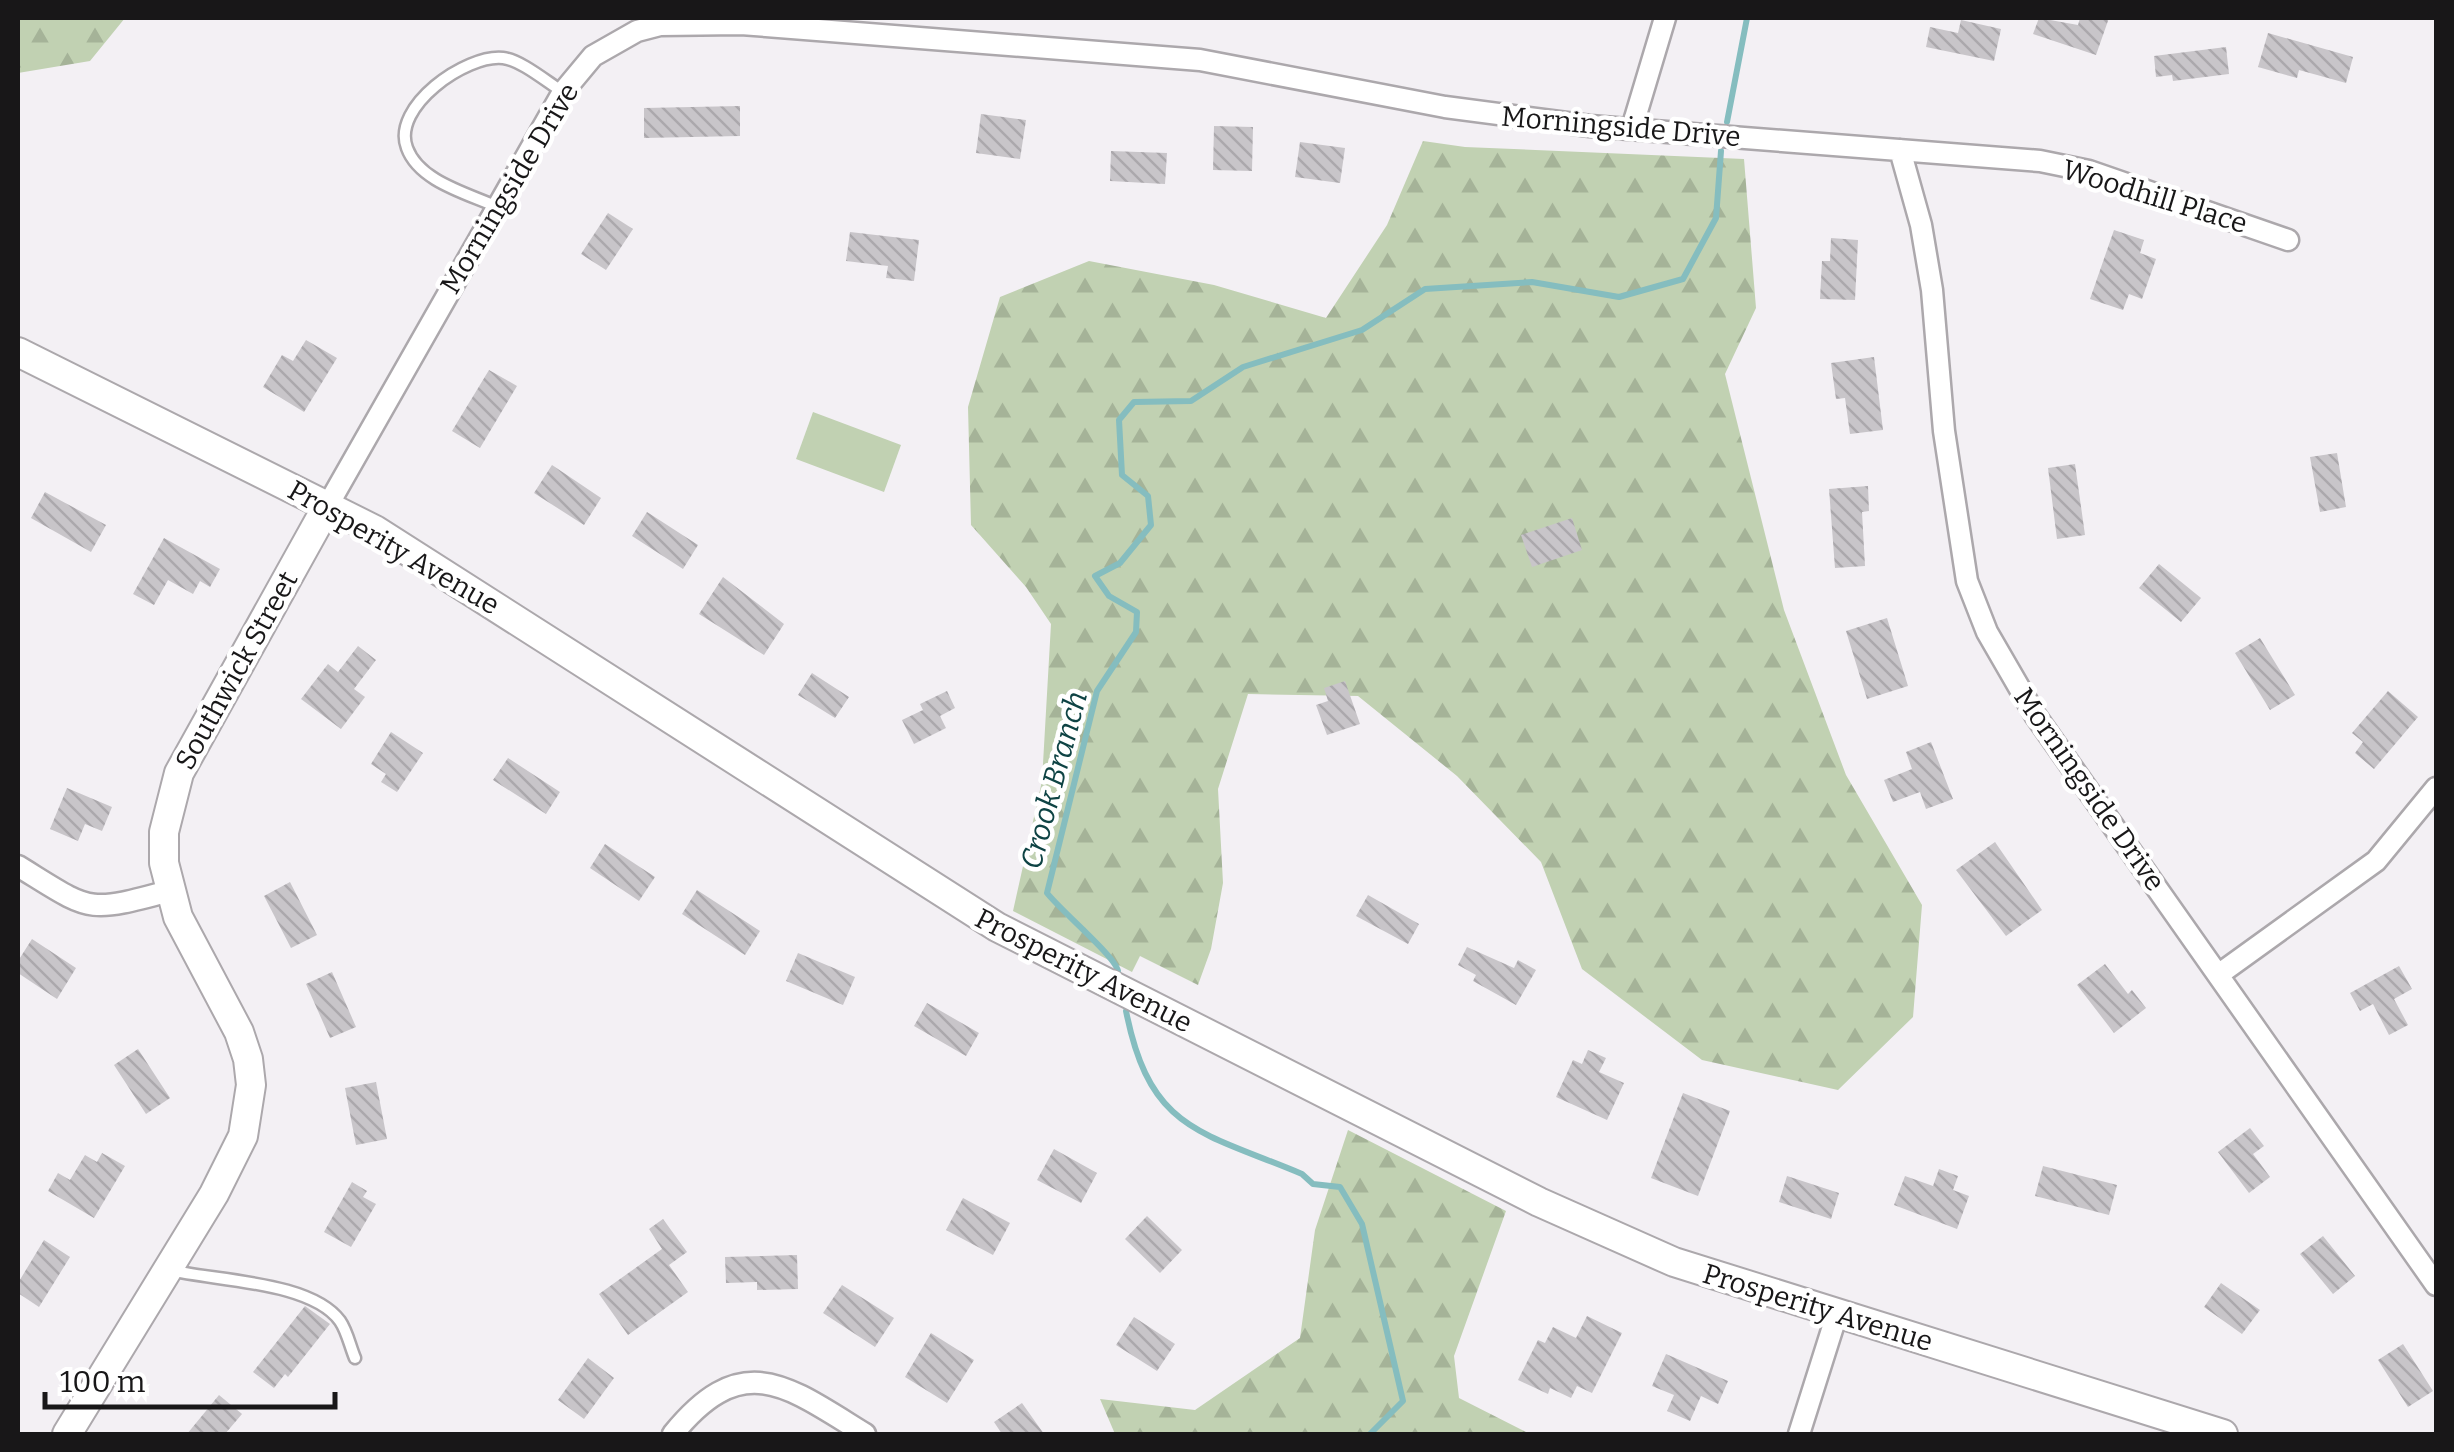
<svg xmlns="http://www.w3.org/2000/svg" width="2454" height="1452" font-family="Bitter,serif">
<defs>
<pattern id="forest-firs" width="22" height="20" patternUnits="userSpaceOnUse" patternTransform="scale(2.5)"><rect width="22" height="20" fill="#c1d1b2"/><path d="M5 1l3.5 6h-7zM16 11l3.5 6h-7z" fill="#a5b398"/></pattern>
<pattern id="building-back-hatch" width="6" height="6" patternUnits="userSpaceOnUse" patternTransform="scale(2.5)"><rect width="6" height="6" fill="#c8c5c9"/><path d="M-1 5l2 2M0 0l6 6M5-1l2 2" fill="none" stroke="#aba8ac"/></pattern>
</defs>
<rect width="100%" height="100%" fill="#f3f0f4"/>
<path fill="url(#forest-firs)" d="M18 18H125L90 61 18 73Z
M1423 141 1465 147 1744 159 1756 308 1725 374 1784 610 1846 775 1922 905 1913 1017 1838 1090 1702 1060 1582 969 1541 862 1457 776 1358 696 1248 694 1218 789 1223 883 1211 949 1198 985 1140 956 1132 972 1013 911 1042 781 1051 624 1026 587 971 525 968 407 1000 297 1089 261 1214 285 1326 318 1387 225Z
M1348 1130 1506 1211 1454 1356 1459 1398 1530 1434H1115L1100 1399 1195 1410 1300 1338 1315 1230Z"/>
<path fill="#c1d1b2" d="M813 412 901 445 884 492 796 459Z"/>
<g fill="none" stroke-linecap="round" stroke-linejoin="round">
<path stroke="#85bdbf" stroke-width="6" d="M1727 122 1747 18
M1118 971C1115 956 1062 912 1047 893L1097 691 1136 632 1137 612 1109 596 1095 576 1120 563 1151 525 1148 496 1122 475 1119 420 1134 402 1191 401 1243 367 1362 330 1425 289 1532 282 1619 297 1683 279 1716 218 1721 151
M1126 1011C1150 1131 1200 1131 1302 1174L1313 1184 1340 1187 1362 1224 1403 1401 1370 1434"/>
</g>
<path fill="url(#building-back-hatch)" d="M2039 18 2078 25 2080 18H2109L2096 55 2033 34Z
M1961 20 2001 29 1994 61 1926 47 1930 27 1958 33Z
M2268 33 2353 57 2346 83 2299 70 2297 78 2258 67Z
M2226 47 2229 74 2173 81 2172 75 2156 77 2154 56Z
M740 106V136L644 138V108Z
M981 114 1026 120 1020 159 976 153Z
M1214 126 1253 127 1252 171 1213 170Z
M1300 142 1345 148 1340 183 1295 177Z
M1111 151 1167 153 1165 184 1110 181Z
M608 213 633 229 606 270 581 254Z
M2114 230 2144 240 2140 253 2156 259 2142 299 2129 294 2123 310 2090 299Z
M850 232 919 240 914 281 886 278 888 266 846 261Z
M1831 238 1858 240 1855 300 1820 299 1822 261H1830Z
M306 340 337 358 304 412 263 387 282 355 293 361Z
M1874 357 1883 430 1850 434 1845 398 1836 399 1831 363Z
M489 370 517 386 480 448 452 431Z
M2337 453 2346 507 2320 512 2310 457Z
M2075 464 2085 535 2057 539 2048 468Z
M552 465 601 498 584 525 534 493Z
M1868 486 1869 511 1862 512 1865 566 1835 568 1829 489Z
M45 492 106 525 91 552 31 518Z
M647 512 698 545 683 569 632 536Z
M1572 518 1582 550 1532 567 1521 535Z
M164 538 220 569 210 587 200 581 193 594 168 580 154 605 133 594Z
M2159 564 2201 598 2181 622 2139 588Z
M723 577 784 624 764 655 699 614Z
M1887 618 1908 686 1867 699 1846 631Z
M2260 638 2295 695 2270 710 2235 653Z
M358 646 376 660 354 689 365 697 341 729 301 699 328 664 338 672Z
M812 673 849 697 835 718 798 695Z
M1345 681 1360 724 1327 735 1316 705 1328 701 1324 688Z
M947 691 955 708 940 716 946 728 914 744 902 720 923 710 920 704Z
M2388 691 2418 717 2374 769 2355 753 2363 742 2352 733Z
M391 732 423 753 397 792 381 782 386 774 371 764Z
M1931 742 1953 799 1926 809 1920 792 1893 802 1884 780 1912 769 1906 752Z
M508 758 560 792 546 814 493 780Z
M67 788 112 807 102 831 85 824 78 841 50 829Z
M1995 842 2042 910 2006 936 1956 870Z
M605 844 655 877 639 901 590 868Z
M290 882 317 935 291 948 264 896Z
M697 890 760 931 745 955 682 914Z
M1368 895 1419 924 1408 944 1356 916Z
M32 939 76 968 57 999 18 973V961Z
M1467 947 1514 968 1518 960 1536 970 1516 1005 1473 981 1476 975 1458 965Z
M798 953 855 977 843 1005 786 981Z
M2105 964 2128 994 2132 990 2146 1008 2114 1033 2077 985Z
M2399 966 2412 989 2394 999 2408 1025 2389 1035 2373 1004 2360 1011 2350 993Z
M332 972 356 1027 330 1038 306 984Z
M927 1003 979 1033 966 1056 914 1026Z
M138 1049 170 1098 146 1114 114 1065Z
M1588 1050 1606 1058 1599 1072 1624 1083 1607 1120 1556 1097 1573 1060 1582 1064Z
M376 1082 387 1139 356 1145 345 1088Z
M1683 1093 1730 1111 1698 1196 1651 1178Z
M2250 1128 2264 1146 2253 1154 2270 1177 2249 1193 2218 1152Z
M1054 1149 1097 1173 1081 1203 1037 1180Z
M102 1153 125 1166 94 1218 48 1191 58 1173 70 1180 85 1155 97 1162Z
M2043 1166 2117 1185 2109 1215 2035 1196Z
M1939 1169 1958 1176 1953 1190 1969 1196 1957 1229 1894 1205 1905 1176 1933 1186Z
M1787 1176 1839 1193 1831 1219 1779 1202Z
M352 1182 367 1191 363 1197 376 1204 351 1247 324 1232Z
M963 1198 1010 1223 993 1255 946 1230Z
M1147 1216 1182 1250 1160 1273 1125 1239Z
M663 1219 687 1252 669 1265 688 1292 628 1335 599 1294 662 1249 649 1229Z
M2323 1236 2355 1276 2333 1294 2300 1254Z
M44 1240 70 1257 39 1307 18 1293V1283Z
M797 1255 798 1289 757 1290V1282L726 1283 725 1257Z
M2221 1283 2260 1310 2242 1334 2204 1307Z
M842 1285 894 1318 875 1347 823 1313Z
M305 1306 330 1324 288 1377 285 1374 274 1388 253 1372Z
M1587 1316 1622 1333 1592 1393 1577 1386 1571 1398 1550 1388 1548 1394 1518 1380 1538 1340 1545 1343 1553 1327 1576 1338Z
M1134 1317 1175 1344 1157 1371 1116 1345Z
M931 1333 974 1360 947 1403 905 1377Z
M2403 1344 2433 1391 2408 1407 2378 1360Z
M1666 1354 1728 1381 1718 1404 1701 1396 1690 1421 1667 1411 1674 1395 1652 1386Z
M588 1358 614 1378 584 1419 558 1400Z
M219 1395 242 1414 225 1434H187Z
M1022 1403 1044 1434H1002L994 1422Z"/>
<g fill="none" stroke-linecap="round" stroke-linejoin="round">
<g stroke="#aca8ac" stroke-width="15">
<path id="lane" d="M495 206C466 193 419 181 407 148 391 107 466 54 503 58 521 60 547 82 563 92
M170 1270C215 1281 311 1281 340 1321 347 1331 350 1346 355 1358"/>
</g>
<g stroke="#aca8ac" stroke-width="25">
<path id="street" d="M1632 128 1665 18
M1900 150 1921 225 1932 290 1944 431 1967 581 1987 632 2035 715 2436 1285
M328 505 563 92 593 56 637 31 660 25 741 24 1200 60 1445 107 1590 126 2040 161 2089 171 2288 240
M18 866C91 911 85 914 169 891
M2218 975 2376 861 2436 788
M673 1434C743 1348 787 1386 865 1434
M1799 1434 1837 1314"/>
</g>
<g stroke="#aca8ac" stroke-width="32">
<path id="secondary" d="M18 352 375 530 997 927 1539 1202 1674 1262 2223 1434
M67 1434 214 1194 243 1136 251 1085 248 1059 239 1032 178 917 164 863V832L179 773 328 505"/>
</g>
<use href="#lane" stroke="#fff" stroke-width="10"/>
<use href="#street" stroke="#fff" stroke-width="20"/>
<use href="#secondary" stroke="#fff" stroke-width="28"/>
</g>
<g text-anchor="middle" stroke-width="9" stroke-linejoin="round" paint-order="stroke">
<g font-size="28" fill="#181718" stroke="#fff">
<text transform="translate(1621 126) rotate(5)" y="10">Morningside Drive</text>
<text transform="translate(509 188) rotate(-59)" y="10">Morningside Drive</text>
<text transform="translate(2155 196) rotate(17)" y="10">Woodhill Place</text>
<text transform="translate(394 547) rotate(30)" y="10">Prosperity Avenue</text>
<text transform="translate(236 670) rotate(-61)" y="10">Southwick Street</text>
<text transform="translate(2090 789) rotate(55)" y="10">Morningside Drive</text>
<text transform="translate(1084 970) rotate(27)" y="10">Prosperity Avenue</text>
<text transform="translate(1818 1307) rotate(17)" y="10">Prosperity Avenue</text>
</g>
<g font-size="30" font-style="italic" fill="#0e4344" stroke="#fff">
<text transform="translate(1054 780) rotate(-75)" y="10">Crook Branch</text>
</g>
</g>
<rect width="2454" height="1452" fill="none" stroke="#181718" stroke-width="40"/>
<path d="M45 1392v15h290v-15" fill="none" stroke="#181718" stroke-width="5"/>
<text x="60" y="1392" font-size="30" fill="#181718" stroke="#ffffff" stroke-width="8" paint-order="stroke">100 m</text>
</svg>
